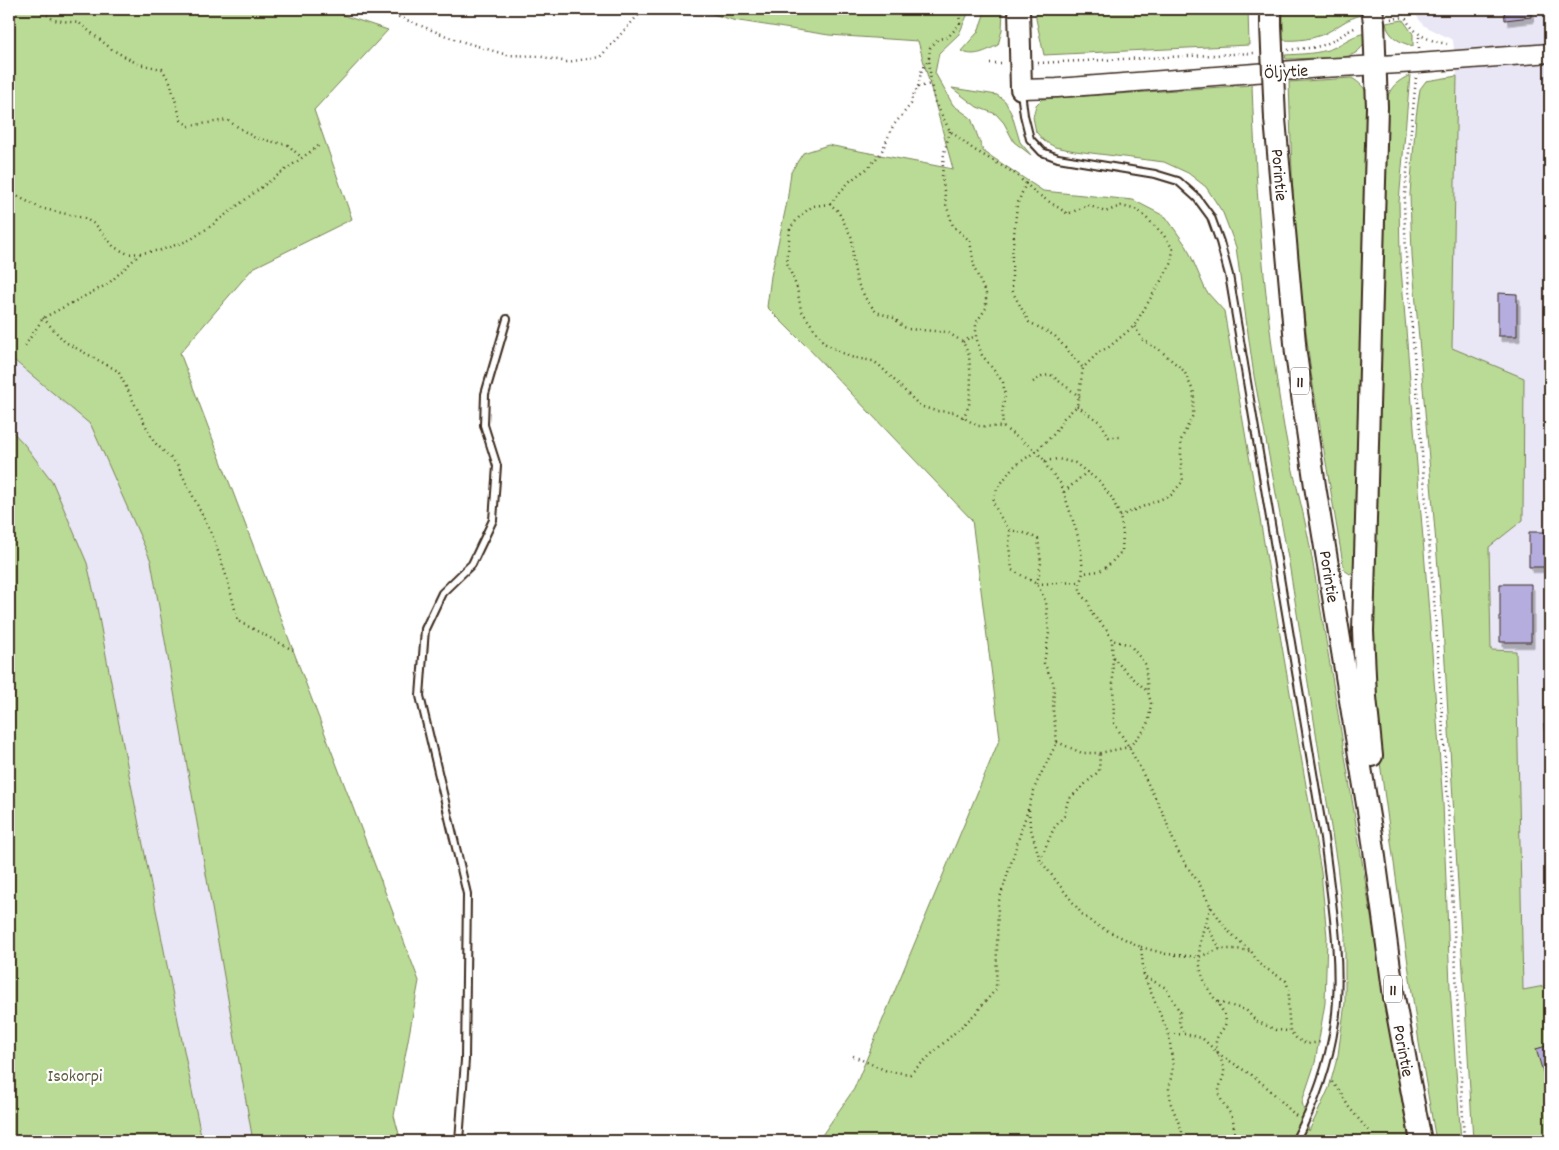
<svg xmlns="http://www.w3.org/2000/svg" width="1559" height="1150" font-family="Dekko,sans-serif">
<defs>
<filter id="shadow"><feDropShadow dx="3" dy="5.5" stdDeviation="0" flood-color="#0004"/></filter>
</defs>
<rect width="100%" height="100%" fill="#fff"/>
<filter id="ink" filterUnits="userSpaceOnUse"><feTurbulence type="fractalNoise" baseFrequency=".02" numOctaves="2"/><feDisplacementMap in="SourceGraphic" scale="10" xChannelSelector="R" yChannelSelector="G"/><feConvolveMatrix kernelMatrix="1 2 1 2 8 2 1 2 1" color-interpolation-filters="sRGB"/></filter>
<g filter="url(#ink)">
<path fill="#e9e6f5" d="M1412 9H1550V985L1523 991 1516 651H1491L1489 547 1523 520 1452 348 1457 76 1453 40 1423 25Z
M9 356 91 425 151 561 253 1141H140L9 485Z"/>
<path fill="#badb95" stroke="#7a825a" d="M9 9H324L388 30 314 110 352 219 253 268 180 353 419 981 394 1116 401 1141H253L151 561 91 425 9 356Z
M696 9H970L959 34 939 53 935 73 953 105 971 118 983 151 1043 191 1133 200 1166 217 1187 247 1206 291 1224 311 1321 872 1327 937 1325 1003 1315 1063 1302 1102 1309 1131 1329 1088 1338 1055 1345 1003V935L1337 865 1289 563 1254 376 1236 247 1223 213 1206 187 1188 173 1164 162 1075 151 1055 147 1044 141 1036 132 1033 117 1036 105 1042 99 1252 85C1256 200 1265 314 1284 427 1292 473 1306 518 1313 564 1346 756 1375 949 1409 1141H818L854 1089 1000 738 972 520 809 349 767 307 771 276 787 202 791 172 803 153 828 145 953 169 918 41 829 35 733 20Z
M986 9H1003L1002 30 998 45C986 51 974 58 961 51L978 32Z
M1036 9H1248L1249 45 1044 55 1036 19Z
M1283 9H1361L1362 15C1345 19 1340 26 1326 33 1313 39 1298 41 1283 40Z
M1403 20 1413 34V46C1401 43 1388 37 1386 23Z
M1366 33C1364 59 1342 58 1321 58 1309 58 1297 59 1286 59L1285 55C1300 54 1319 54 1333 48 1345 42 1353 35 1366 33Z
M1410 75 1399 202 1400 256 1430 625 1443 803 1450 987 1461 1141H1436L1419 1043 1374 719 1370 673 1384 107C1390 89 1392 84 1410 75Z
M1457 76 1452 348 1524 378 1523 520 1489 547 1491 650 1516 651 1523 990 1550 985V1141H1473L1443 628 1412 255 1410 194 1416 117 1420 89 1426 81Z
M1352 78C1368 88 1368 95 1372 113L1354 571 1350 574 1344 570 1311 373 1294 232 1289 82Z
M952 88 997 95 1005 101 1012 115 1020 142 1031 155 1014 142 1004 123 996 114 977 107Z
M9 428 24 444 52 481 87 563 96 602 118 719 202 1141H9Z"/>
<path fill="#b5adde" stroke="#3b2a1e" filter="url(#shadow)" d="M1504 9H1530L1531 17 1505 20Z
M1498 293 1517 294V336H1498Z
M1529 532H1550V567H1529Z
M1500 584H1531V642H1500Z
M1550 683V705L1545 684Z
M1544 724H1550V741L1545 742Z
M1550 1045V1081L1546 1082 1536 1049Z"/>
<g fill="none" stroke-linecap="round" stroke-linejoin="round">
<g stroke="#3b2a1e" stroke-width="10">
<path id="service" d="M1021 92 1024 115 1030 139 1042 152 1058 158 1155 174 1178 181 1197 198 1211 217 1220 242 1229 275 1324 838C1331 897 1343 963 1335 1022 1329 1064 1315 1104 1295 1141
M459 1141 465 1060 467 894 420 696 425 629 442 593 472 564 493 520 497 466 484 425 485 394 507 319"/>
</g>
<g stroke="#3b2a1e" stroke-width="21">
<path id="secondary" d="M1021 89 1057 88 1322 68 1418 63 1550 53"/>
</g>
<g stroke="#3b2a1e" stroke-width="24">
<g id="trunk">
<path d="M1019 9 1021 89"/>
<path d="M1271 9V25"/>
<path d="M1372 9 1374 22 1377 107 1363 631 1366 697 1372 756"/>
<path id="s1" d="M1275 119 1296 354 1315 486 1372 835 1394 997 1421 1141"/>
</g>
</g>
<path stroke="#3b2a1e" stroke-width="2.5" stroke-dasharray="1 4" stroke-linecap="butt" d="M39 9 54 20 79 23 113 50 138 64 162 69 170 82 181 120 189 126 227 120 255 138 288 145 302 158
M392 9 399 17 454 39 507 55 538 56 567 62 600 57 642 11 643 9
M956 9 959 13 960 24 948 37 938 39 930 48 929 58 931 84 935 102 950 131 973 149 1014 173 1036 193 1068 214 1088 205 1105 212 1121 206 1138 210 1163 234 1173 249 1171 264 1134 326 1109 347 1099 352 1083 368 1077 406 1064 418 1055 433 1036 451 1012 468 996 491 993 502 999 515 1010 530 1028 534 1038 539 1041 563 1037 584
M1402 9C1409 32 1425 40 1447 44
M1391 19 1405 17
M1419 48V34
M1288 50C1301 48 1316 49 1328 43 1338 39 1346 31 1357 27
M990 63H1003
M1038 63 1255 53
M1416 78 1404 204 1406 255 1436 626 1448 803 1464 1141
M918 87 931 84
M950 131 944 153 942 177 946 204 953 226 970 241 975 270 986 294V308L976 323V337L982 355 1003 382 1005 395 1002 413 1003 427
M1026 183 1017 205 1012 255V291L1029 322 1055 336 1083 368
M9 192 40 208 84 218 96 225 114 247 128 254 141 253 161 250 190 240 211 226 263 186 321 144
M830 204 841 191 851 180 868 168 881 153 893 126 911 104 912 97 918 87 921 72 929 58
M43 318 65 342 118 371 154 442 177 464 213 537 227 578 238 621 293 650
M963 342 969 338 976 337
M25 346 43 318 108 284 140 254
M1033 382 1042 376 1051 375 1080 397
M1077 406 1101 423 1109 437H1121
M963 418 969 406 971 382 969 355 963 342 947 332 908 329 902 326 894 318 876 312 866 299 857 282 853 261 852 238 838 211 830 204 813 206 801 215 790 228 787 263 797 288 801 310 824 343 850 357 873 361 879 365 920 406 936 411 954 412 978 426 1003 427 1036 451 1045 461 1047 467 1061 484 1077 533 1081 550 1083 573 1080 582V589L1083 597 1088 601 1092 614 1107 630 1112 640 1114 723 1129 747 1163 813 1177 850 1186 865 1199 883 1211 907 1228 931 1251 951 1259 964 1286 981 1289 990 1288 1006 1290 1031 1297 1039 1307 1044 1321 1042
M1045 461 1058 459 1075 463 1099 481 1112 498 1120 516 1123 533 1122 551 1108 566 1100 571 1083 573
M1064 492 1087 472
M1120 516 1171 495 1183 481 1181 463V440L1193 415 1194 393 1184 371 1161 351 1143 340 1134 326
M1037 584 1080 582
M1113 657C1123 670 1136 680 1148 692
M1057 742 1082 753H1100L1129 747 1145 729 1149 719 1151 703 1148 692 1145 664 1130 645 1112 640
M1029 810 1030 826 1040 860 1082 914 1094 924 1141 947 1144 976 1169 1035 1173 1066 1169 1089 1171 1104 1182 1131 1181 1141
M1040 860 1054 828 1064 816 1068 800 1099 771 1100 753
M1211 907C1201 933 1192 961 1208 988 1213 998 1221 1005 1225 1017 1229 1029 1215 1033 1216 1044 1216 1053 1223 1061 1224 1069 1225 1077 1219 1084 1219 1092 1220 1101 1227 1108 1231 1115 1235 1122 1234 1134 1234 1141
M1206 922C1210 933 1215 939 1220 949
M1141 947 1166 954 1199 957 1220 949H1236L1250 951
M1146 977 1166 988 1180 1012 1179 1024 1185 1034
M1218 1002 1246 1010 1256 1021 1276 1030 1290 1031
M1169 1035 1185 1034 1202 1038 1219 1054 1253 1076 1269 1089 1296 1116
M853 1056 887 1071 910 1074 975 1014 996 989 998 904 1036 784 1057 742 1053 710 1054 684 1044 663 1049 633 1046 602 1037 584 1012 570 1009 546 1010 531
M1332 1082 1340 1091 1348 1106 1370 1133 1371 1141"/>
<use href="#service" stroke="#fff" stroke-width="6"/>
<use href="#secondary" stroke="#fff" stroke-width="18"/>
<use href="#trunk" stroke="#fff" stroke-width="20"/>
<g stroke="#3b2a1e" stroke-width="24" stroke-linecap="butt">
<path id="trunk-bridge" d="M1271 25 1275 119"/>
</g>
<use href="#trunk-bridge" stroke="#fff" stroke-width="20"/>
</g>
</g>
<g text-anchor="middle" stroke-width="4.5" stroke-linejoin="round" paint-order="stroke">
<g fill="#fff" stroke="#766a62" stroke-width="1">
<rect x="1291" y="367.5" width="18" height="27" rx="4"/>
<rect x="1384" y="975.5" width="18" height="27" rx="4"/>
</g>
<g font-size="16" font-weight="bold" fill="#3b2a1e">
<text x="1300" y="387">11</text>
<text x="1393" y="995">11</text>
</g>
<g font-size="18" fill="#3b2a1e" stroke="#fff">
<text transform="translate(1286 71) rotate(-4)" y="6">Öljytie</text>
<text dy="6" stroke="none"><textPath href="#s1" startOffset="56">Porintie</textPath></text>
<text dy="6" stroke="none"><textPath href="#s1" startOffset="461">Porintie</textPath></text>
<text dy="6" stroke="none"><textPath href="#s1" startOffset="941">Porintie</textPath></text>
</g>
<g font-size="18" fill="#615f42" stroke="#fff">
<text x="75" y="1081">Isokorpi</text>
</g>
</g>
<rect width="1559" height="1150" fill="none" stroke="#fff" stroke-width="30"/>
<rect x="15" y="15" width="1529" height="1120" fill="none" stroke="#3b2a1e" stroke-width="2" filter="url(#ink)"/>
</svg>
